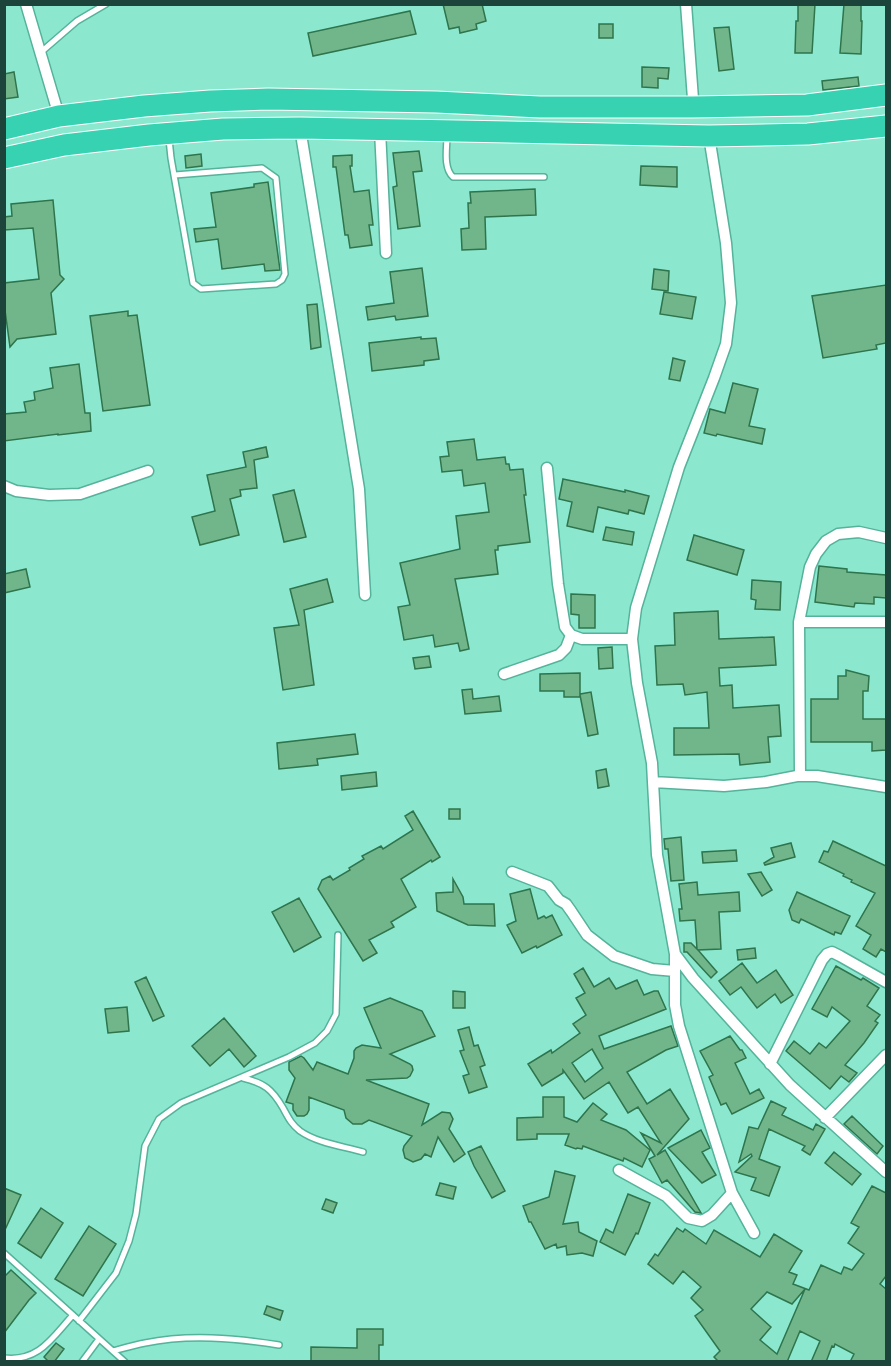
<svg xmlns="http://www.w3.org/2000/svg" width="891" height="1366" font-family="'Source Sans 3',sans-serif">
<rect width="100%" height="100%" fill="#8be8cf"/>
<path fill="#71b68a" stroke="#2e744c" stroke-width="1.5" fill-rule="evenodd" d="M443 4H482L486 21 476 24 477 29 460 33 459 27 449 29Z
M798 4H815L812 53H795L796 21H798Z
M844 4H861V21H862L861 54 840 53Z
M410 11 416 34 313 56 308 33Z
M599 24H613V38H599Z
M729 27 734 69 719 71 714 28Z
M642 67 669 68 668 79 658 78V88L642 87Z
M14 72 18 97 4 99V74Z
M858 77 859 86 823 90 822 81Z
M419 151 422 171 413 172 420 226 398 229 393 187 397 186 393 153Z
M201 154 202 166 186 168 185 156Z
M352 155V166H350L354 192 369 190 373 225H369L372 245 350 248 348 235H345L336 167H333V156Z
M641 166 677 167V187L640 185Z
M268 182 280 270 265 271 264 264 222 269 218 239 196 242 194 229 216 227 211 193 254 187V184Z
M535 189 536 215 485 217 486 249 462 250 461 229 469 228 468 203H471L470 192Z
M53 200 60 275 64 279 51 293 56 334 17 339 10 347 4 303V283L39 279 33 228 4 230V217L12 216 11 204Z
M422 268 428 316 396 320 395 316 368 320 366 307 394 303 390 272Z
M654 269 669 271 668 291 652 289Z
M886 285V343L876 345 877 349 823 358 812 296Z
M664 292 696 297 692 319 660 314Z
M317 304 321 347 311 349 307 305Z
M128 311V316L137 315 150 405 103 411 90 316Z
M421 337V339L436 338 439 359 424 361V365L372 371 369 343Z
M673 358 685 361 680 381 669 379Z
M79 364 85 413H90L91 431 58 435V434L4 441V414L26 412 24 402 35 400 34 392 53 388 50 368Z
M733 383 758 389 749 426 765 429 762 444 717 434 716 436 704 433 710 409 725 413Z
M474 439 477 460 505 457 506 464H509L510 470 523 469 526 495H524L530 542 498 546V550H495L498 574 455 579 469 649 460 651 458 643 435 647 433 635 404 640 398 607 410 605 400 563 460 549 456 516 489 512 485 483 464 486 462 470 442 472 440 457 449 456 447 442Z
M266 447 268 457 254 460 257 488 240 490 241 496 230 499 239 535 200 545 192 517 215 511 207 475 246 467 243 452Z
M563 479 625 492V490L649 496 644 514 629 510 628 514 598 507 593 532 567 526 572 502 559 499Z
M294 490 306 537 284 542 273 495Z
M606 527 634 532 632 545 603 540Z
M694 535 744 550 737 575 687 560Z
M819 566 847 569V572L886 575V598L874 597V604L855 603 854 607 815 602Z
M26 569 30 587 4 593V574Z
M327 579 333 602 304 610 314 685 283 690 274 628 299 625 290 589Z
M752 580 781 582 780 610 755 609 756 600 751 599Z
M571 594 595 595V628H579V615L571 614Z
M718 611 719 639 774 637 776 665 719 668 720 686 732 685 733 708 779 705 781 736 768 737 770 762 740 765 739 754 674 755V728H709L707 692 685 695 683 684 657 685 655 646 675 645 674 613Z
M612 647 613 668 599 669 598 648Z
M429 656 431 667 415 669 413 658Z
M846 670 869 676 868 691H863V719H886V750L872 751V742H811V699H838V676H846Z
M580 673V694L591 692 598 734 588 736 580 695V697H564V691H540V674Z
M472 689 473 699 499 696 501 711 465 714 462 690Z
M355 734 358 754 317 759 318 765 279 769 277 743Z
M606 769 609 786 598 788 596 771Z
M376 772 377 786 342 790 341 776Z
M449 809H460V819H449Z
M413 811 440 857 432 862 431 860 401 879 416 907 391 922 394 927 369 940 377 953 363 961 318 889 322 880 330 876 333 880 350 870 349 868 364 859 362 856 381 846 383 849 413 830 405 816Z
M681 837 684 880 671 881 668 849H665L664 839Z
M833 841 886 866V952L881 949 876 957 863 949 871 935 856 926 875 893 851 882 852 880 843 876 844 874 819 862 824 851 828 852Z
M791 843 795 857 765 865 764 863 774 857 771 848Z
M736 850 737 861 703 863 702 852Z
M761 872 772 890 762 896 748 874Z
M453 879 463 897 464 904H494L495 926 468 925 437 911 436 893 453 892Z
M697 882 698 895 739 892 740 911 719 912 721 949 698 950 717 972 711 978 687 952H684V943H691L697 949 695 920 680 921 679 909H682L679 884Z
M530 889 538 919 544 916 546 918 552 915 562 935 537 948 536 946 522 953 507 925 516 921 510 894Z
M797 892 850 916 841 934 835 932 834 935 801 919 799 923 792 920 789 910Z
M299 898 321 937 294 952 272 912Z
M755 948 756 958 738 960 737 950Z
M742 963 757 983 776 970 793 995 781 1003 775 994 757 1008 741 987 730 995 719 981Z
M836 966 861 980 863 978 879 988 867 1006 880 1015 875 1021 878 1023 864 1043 845 1065 857 1073 849 1082 841 1076 830 1089 786 1051 794 1041 810 1054 819 1043 826 1048 850 1021 832 1007 827 1017 812 1009Z
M583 968 594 987 609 978 616 989 637 980 644 995 654 991H658L666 1009 599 1036 604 1049 671 1026 678 1046 666 1050 627 1072 647 1104 670 1089 689 1119 657 1155 665 1150 701 1213 695 1212 667 1180 662 1183 649 1159 655 1156 641 1133 661 1143 638 1107 628 1113 609 1082 584 1099 563 1070V1073L542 1086 528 1064 551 1050 552 1053 580 1033 573 1024 586 1015 576 998 585 993 574 974ZM592 1049 603 1068 585 1082 572 1063Z
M146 977 164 1016 153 1021 135 982Z
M453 991 465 992V1008H453Z
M390 998 422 1011 435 1036 390 1054 410 1064 412 1066 413 1070 410 1076 407 1078 366 1080 429 1104 422 1125 442 1112 450 1113 453 1119 449 1129 465 1154 454 1162 438 1137 431 1157 425 1154 421 1159 413 1162 405 1158 403 1150 404 1146 412 1136 369 1120 362 1124H353L346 1118 344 1110 309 1097V1110L307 1114 304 1116H297L293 1110V1104L286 1102 295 1078 289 1070V1062L301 1056 304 1058 313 1070 317 1062 348 1074 354 1058V1051L356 1048 362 1045 381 1048 364 1008Z
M127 1007 129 1031 108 1033 105 1009Z
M224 1018 256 1056 244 1067 229 1049 210 1066 192 1046Z
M469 1027 474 1046 478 1045 485 1065 480 1067 487 1087 469 1093 463 1076 469 1074 460 1051 464 1050 458 1030Z
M730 1036 740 1050H742L746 1058 735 1063 750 1094 759 1089 764 1098 732 1114 726 1103 721 1105 709 1077 713 1075 700 1051Z
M543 1097H564V1117L577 1122 593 1103 607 1114 601 1120 626 1130 650 1150 642 1167 624 1158 623 1161 583 1146 582 1149 577 1148 576 1149 565 1145 569 1134H537V1139L517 1140V1118L543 1117Z
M771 1101 786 1108 782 1115 813 1130 816 1124 825 1129 810 1155 802 1150 805 1146 769 1129 759 1159 780 1167 769 1196 751 1190 756 1178 735 1172 752 1156 751 1154 739 1162 749 1127 758 1129Z
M852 1116 883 1146 877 1154 844 1124Z
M701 1130 710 1148 702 1152 716 1175 702 1183 668 1148Z
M481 1146 505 1191 492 1198 474 1166 468 1152Z
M834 1152 861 1174 852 1185 825 1163Z
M555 1171 575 1176 563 1224 578 1222 579 1232 597 1241 593 1256 582 1253 567 1255 566 1246 557 1248 556 1244 545 1249 531 1222H529L523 1206 549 1197Z
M440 1183 456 1187 453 1199 436 1195Z
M872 1186 886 1193V1276L880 1284 886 1289V1362H850L854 1354 835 1344 834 1347 832 1346 826 1362H811L820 1341 800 1331 787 1362H719L714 1357 720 1351 695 1316 703 1310 691 1298 701 1287 683 1271 673 1284 648 1264 655 1254 658 1256 677 1228 683 1232 685 1229 706 1244 714 1230 760 1257 774 1234 802 1251 789 1272 797 1275 793 1284 809 1290 821 1265 841 1274 844 1267 852 1270 864 1254 848 1243 859 1227 851 1223ZM805 1289 777 1354 760 1340 771 1327 751 1309 767 1292 792 1304Z
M4 1188 21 1195 4 1232Z
M628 1194 650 1203 638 1234 636 1233 625 1255 600 1242 606 1229 613 1233Z
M326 1199 337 1203 333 1213 322 1209Z
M41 1208 63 1223 41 1258 18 1243Z
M89 1226 116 1244 83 1296 55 1279Z
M11 1270 36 1293 29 1300 4 1333V1277Z
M267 1306 283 1311 280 1320 264 1314Z
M357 1329H383V1345H379V1362H311V1347L357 1348Z
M56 1343 64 1349 54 1362H49L44 1357Z"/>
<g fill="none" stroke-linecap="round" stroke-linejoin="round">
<g stroke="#55b29b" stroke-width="8">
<path id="lane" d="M40 53 77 21 106 4
M447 136C447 148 443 168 453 177H544
M169 139 171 158 193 283 201 289 276 284 282 280 285 274 276 178 262 168 175 175
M243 1078C264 1083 272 1089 283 1108 288 1117 291 1124 300 1131 317 1143 342 1146 363 1152
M4 1253 125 1362
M79 1321 116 1273 129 1241 136 1214 145 1146 159 1119 181 1103 289 1057 315 1043 327 1031 336 1014 338 935
M113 1351C124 1348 134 1345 145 1343 189 1334 234 1338 279 1345
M4 1358C39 1362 52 1338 73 1315
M82 1362 99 1339"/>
</g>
<g stroke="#55b29b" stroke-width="13">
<path id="street" d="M26 4 59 116
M686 4 693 99V107
M300 128 359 489 365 595
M380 130 386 253
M709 136 726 243 731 303 726 344 714 378 679 467 636 608 632 639 637 683 652 763 653 782 724 786 766 782 797 776H817L886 787
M547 468 558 584 565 627 571 635 582 639H632
M4 486 16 491 49 495 80 494 148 471
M799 622H886
M504 674 559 655 566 648 571 635
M800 776 799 622 810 567 816 554 826 541 838 534 859 532 886 538
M653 782 657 855 675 954 693 978 790 1085 886 1172
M512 872 548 886 559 900 566 904 571 911 587 935 614 956 652 969 675 971
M675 954V1005L679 1026 732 1193 754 1233
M770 1064 822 960 827 954 832 952 840 956 886 982
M825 1118 886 1055
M619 1170 666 1196 688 1218 702 1221 712 1215 732 1193"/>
</g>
<g stroke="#fff" stroke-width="23">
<path id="highway" d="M4 129 59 116 144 106 210 101 268 99 436 102 540 107H693L807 105 886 95
M4 158 64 145 149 135 223 129 300 128 709 136 808 134 886 126"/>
</g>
<use href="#lane" stroke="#fff" stroke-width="5"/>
<use href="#street" stroke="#fff" stroke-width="10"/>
<use href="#highway" stroke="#36d2b2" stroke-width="21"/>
</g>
<rect width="891" height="1366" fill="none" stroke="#1d443a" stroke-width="12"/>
</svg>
